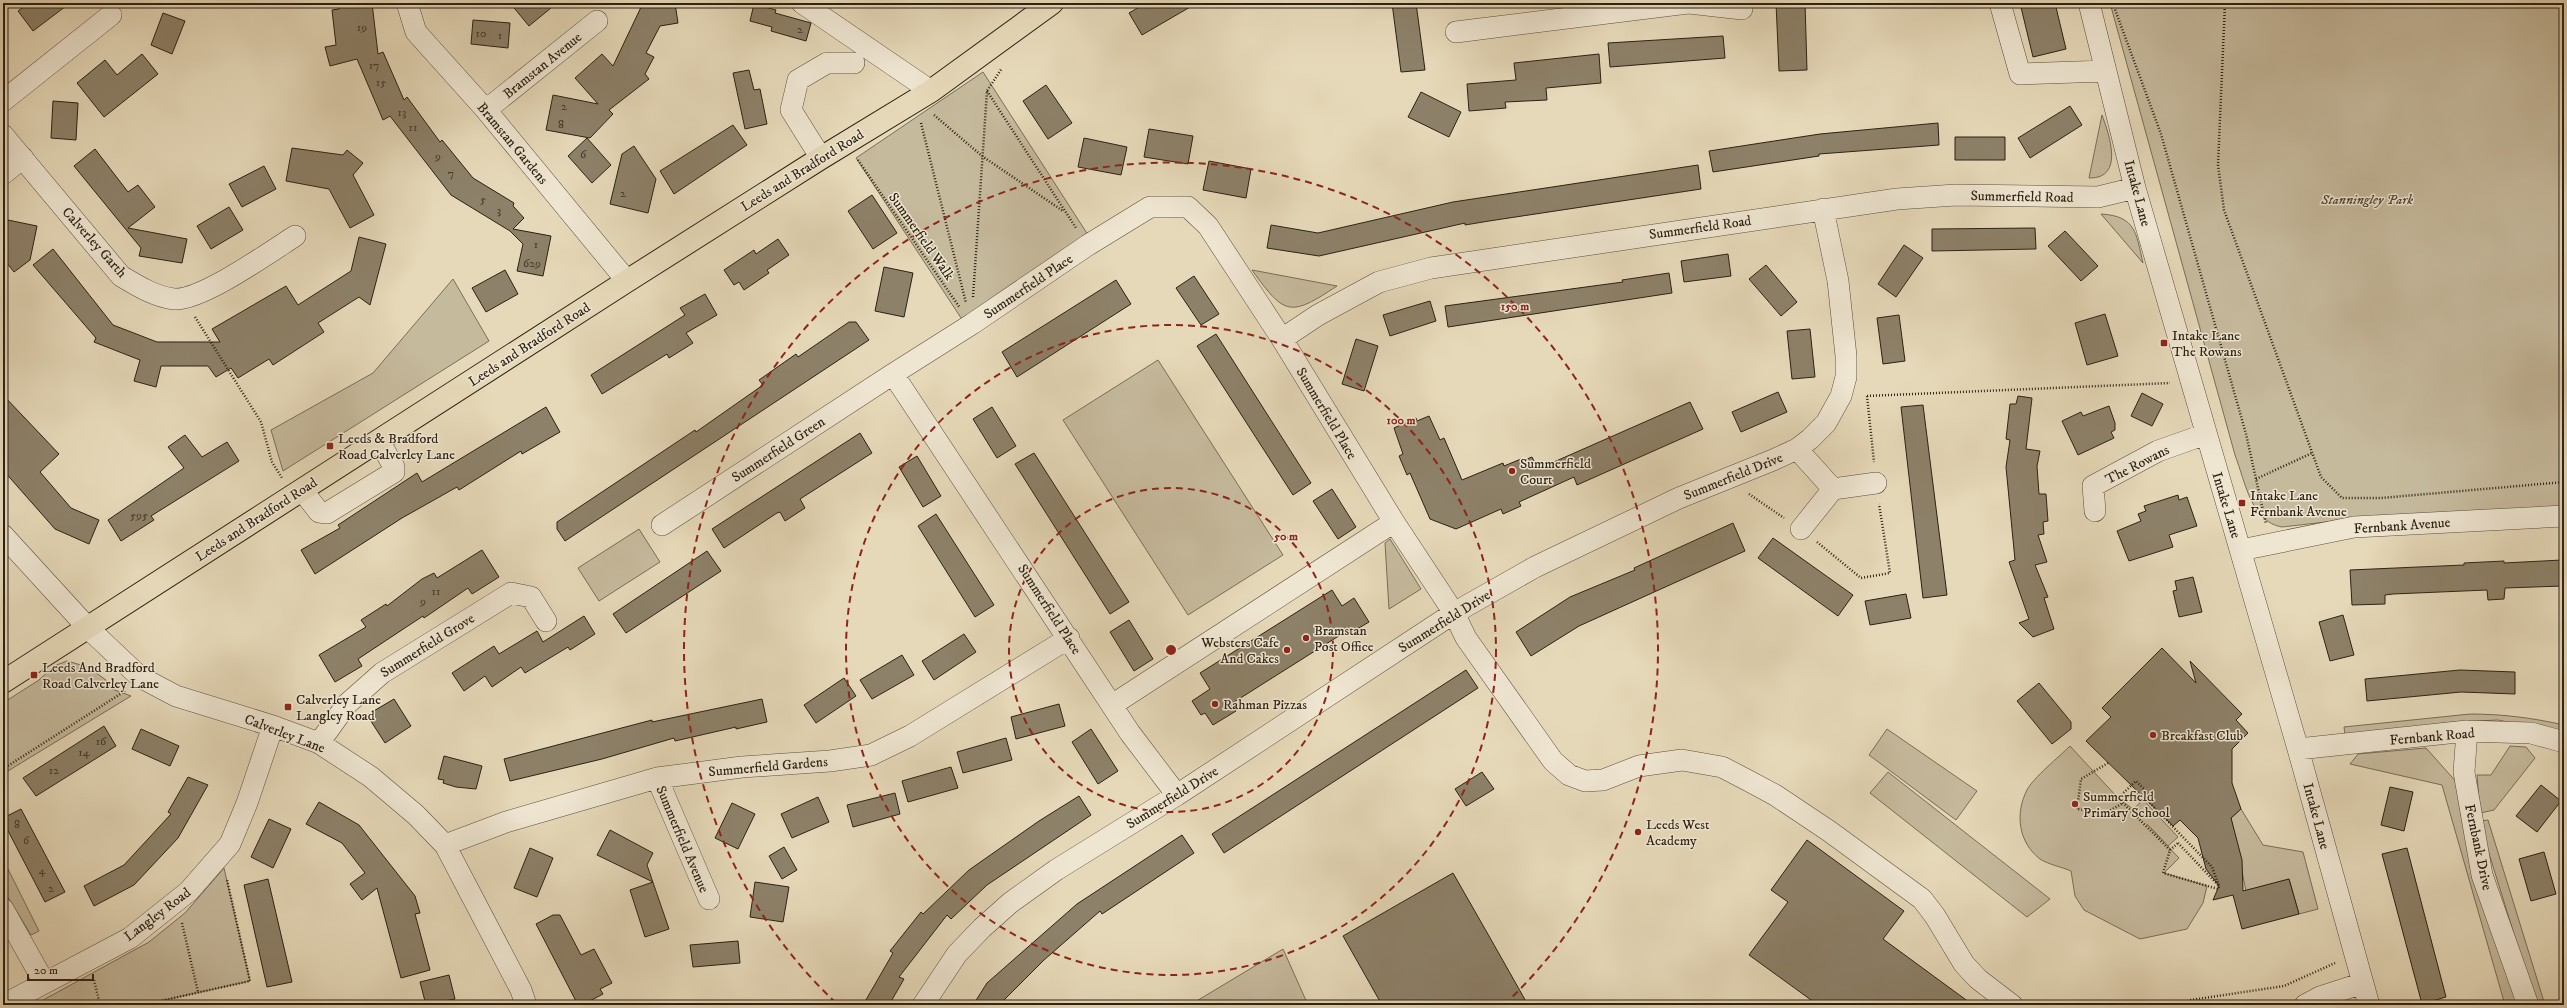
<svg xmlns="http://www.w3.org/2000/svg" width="2567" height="1008" font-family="'IM FELL DW Pica',serif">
<rect width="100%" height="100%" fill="#e6d9b9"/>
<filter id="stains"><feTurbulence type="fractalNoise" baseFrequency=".005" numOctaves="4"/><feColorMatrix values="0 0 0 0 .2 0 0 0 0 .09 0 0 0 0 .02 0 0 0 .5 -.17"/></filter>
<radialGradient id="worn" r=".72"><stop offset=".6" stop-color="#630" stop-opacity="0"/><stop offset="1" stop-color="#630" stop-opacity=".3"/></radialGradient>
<path fill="#c6ba9d" stroke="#796e58" d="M2110 3H2564V506L2352 519 2282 527C2251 522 2245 481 2235 455Z
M983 72 1090 238 965 324 856 158Z
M2102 115C2109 134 2125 179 2089 178Z
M2101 214C2136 216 2136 233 2143 263Z
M1252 270 1337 286C1290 317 1285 316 1252 270Z
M453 279 489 341 283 471 271 430 373 373Z
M1158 360 1283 555 1188 615 1063 420Z
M639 529 660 562 599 601 578 568Z
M1390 539 1421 589 1389 609 1385 543Z
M67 661 88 667 106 680 112 689 131 696 3 774V703L39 680 54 666Z
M2470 714C2503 714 2533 718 2564 725V733L2498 720 2455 722 2345 735 2344 727Z
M1887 729 1977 791 1956 820 1869 755Z
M2070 746 2118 798 2133 809 2140 803 2131 793 2134 790 2178 837 2168 846 2147 824 2179 858 2164 873 2207 886 2203 903 2187 929 2140 939 2084 910 2075 896 2071 871C2062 867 2047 864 2040 859 2018 842 2015 813 2027 790 2033 778 2060 756 2070 746Z
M2510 746 2526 747 2535 758 2494 810 2480 813 2477 775H2491Z
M2426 748 2459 785 2461 814 2466 839 2517 1005H2505L2442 785 2350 764 2358 754Z
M1888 772 2050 899 2027 917 1870 793Z
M2241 809 2263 845 2303 852 2318 909 2299 914 2289 879 2246 891 2231 818Z
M2488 820 2545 1005H2536L2487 847 2482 821Z
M3 859 39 931 31 935 3 889Z
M224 868 250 981 142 1005H34L149 942 185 913Z
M1283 949 1308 1005H1190Z"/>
<path fill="#8d8169" stroke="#2c2113" d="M29 3H70L33 31 18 11Z
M339 3H372L378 54 383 52 404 100 407 97 440 142 442 140 473 178 514 203 513 206 524 218 513 229 551 236 543 276 517 271 523 244 510 231 451 195 390 116 383 120 357 59 330 66 325 47 336 45 332 10 339 9Z
M510 3H557L529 26Z
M643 3H675L678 23 660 26 646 53 654 57 645 74 649 79 609 110 613 114 590 138 546 130 553 95 598 104 575 78 602 54 613 66Z
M1146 3H1197L1142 35 1129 13Z
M1392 3H1416L1425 70 1401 72Z
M1776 3H1805L1807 70 1779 71Z
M2020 3H2055L2066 49 2033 57Z
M754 4 776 10 775 13 811 23 806 41 771 31 772 27 750 21Z
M163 13 185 21 172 54 151 45Z
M473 20 510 23 508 48 471 44Z
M1723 36 1725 58 1610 67 1608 43Z
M142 54 158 74 104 117 77 83 105 60 117 75Z
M1599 54 1601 83 1546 88 1547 100 1505 102 1506 108 1469 111 1467 84 1516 80 1514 63Z
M749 70 754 90 760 89 767 124 745 129 733 73Z
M1046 85 1072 123 1048 139 1023 101Z
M1421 92 1461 112 1449 137 1408 117Z
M53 101 78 103 76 140 51 138Z
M2070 106 2082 125 2030 158 2018 138Z
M1938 123 1939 145 1819 154V156L1713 172 1709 151 1820 134Z
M733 125 747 145 674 194 660 171Z
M1149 129 1193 136 1188 164 1144 157Z
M1955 137H2005V160H1955Z
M587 138 611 165 592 183 568 156Z
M1084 138 1127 147 1121 175 1078 167Z
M634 146 656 179 648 213 610 204 622 154Z
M292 148 343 155 347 150 363 163 353 175 374 215 350 228 329 189 286 181Z
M95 149 128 192 138 185 155 207 128 228 187 239 182 263 139 256 141 248 74 166Z
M1209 161 1251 169 1246 198 1203 190Z
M1698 165 1701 189 1489 221 1465 225V223L1319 256 1267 248 1271 225 1318 233 1453 202Z
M264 166 276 189 242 207 229 184Z
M872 195 897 233 873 249 848 211Z
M229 207 243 230 211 249 197 226Z
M3 219 37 226 30 260 14 272 3 258Z
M2035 228 2036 249 1932 251V229Z
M2065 231 2098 266 2081 281 2048 246Z
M359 237 386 244 370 305 359 297 318 323 324 332 273 365 269 359 238 378 231 368 216 377 208 366H161L156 387 134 381 140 360 94 342 96 338 33 265 53 249 113 325 157 342H220L212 329 286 286 298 305 351 271Z
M778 239 789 255 767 270 769 273 744 290 739 282 734 285 724 270 754 250 756 254Z
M1904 245 1923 258 1896 297 1878 284Z
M1728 254 1731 276 1684 282 1681 261Z
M1766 265 1797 302 1781 316 1749 279Z
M884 267 913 273 904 317 875 311Z
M505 270 518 294 486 312 472 288Z
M1669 273 1672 293 1448 327 1445 306 1623 282 1622 280Z
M1194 276 1219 314 1201 325 1176 288Z
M1116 280 1131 304 1017 377 1002 352Z
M705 294 717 315 686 333 693 343 669 358 667 354 602 394 591 375 685 315 680 308Z
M1430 301 1436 321 1390 336 1383 315Z
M2105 314 2118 356 2087 365 2075 323Z
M1899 315 1905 361 1883 364 1877 318Z
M849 322H856L869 340 565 541 557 529V522L695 430 696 432 763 385 759 380 796 354 798 357Z
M1810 329 1815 377 1792 379 1787 331Z
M1216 334 1311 483 1293 495 1197 346Z
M1356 339 1378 346 1364 391 1342 384Z
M1778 392 1787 412 1741 432 1732 412Z
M2142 393 2163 404 2152 426 2131 416Z
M3 395 59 454 40 472 71 508 99 520 89 544 55 529 3 470Z
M2018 396 2032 398 2026 449 2040 451 2037 466 2039 494H2046L2048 521 2043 522 2044 534 2038 535 2047 562 2035 565 2048 597 2044 598 2054 629 2033 637 2019 623 2029 619 2009 562 2015 560 2006 467 2010 440 2006 439 2010 404H2016Z
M1690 402 1703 429 1577 485 1574 477 1519 502 1521 506 1503 514 1501 509 1456 529 1430 519 1410 473 1407 475 1399 456 1403 454 1394 428 1416 418 1417 421 1429 416 1440 440 1444 438 1462 480 1503 463 1504 466 1521 459 1522 461 1532 457 1538 469Z
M1923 405 1947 595 1923 598 1901 407Z
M2109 406 2115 423V430L2111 432 2114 438 2078 455 2062 421 2081 412 2083 416Z
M546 407 560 432 522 454 521 451 459 490 457 487 402 518 315 574 301 550 340 528 338 525 417 473 422 482Z
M992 407 1016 446 997 458 973 419Z
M860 433 872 453 800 499 805 508 785 521 780 512 777 513 724 548 712 529Z
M185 435 202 457 227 442 239 461 151 516 154 520 121 541 108 520 184 468 168 447Z
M1034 453 1129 602 1110 614 1015 464Z
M917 456 941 496 923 507 899 467Z
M1332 489 1356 527 1338 539 1313 501Z
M2178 495 2179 500 2187 497 2197 526 2169 535 2173 547 2129 561 2117 531 2141 521 2138 514 2146 511 2144 506Z
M936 514 994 605 975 617 918 526Z
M1733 523 1745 551 1579 626 1531 656 1516 632 1570 597 1635 570 1634 568Z
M1773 538 1853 595 1838 616 1758 558Z
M482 550 499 577 472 594 468 588 424 618 423 616 358 659 362 666 335 682 319 655 366 627 361 620 386 604 387 606 422 579 434 573 437 578Z
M707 551 721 571 626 633 613 614Z
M2562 560 2563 586 2505 588 2504 599 2488 600 2487 590 2393 594 2385 595V604L2352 605 2350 570 2464 565V563L2504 561V563Z
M2193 577 2202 612 2179 617 2173 591 2177 590 2175 581Z
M1332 590 1342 606 1354 598 1369 622 1347 635 1345 632 1231 704 1236 711 1213 725 1205 713 1201 715 1192 701 1210 689 1200 673Z
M1906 594 1911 618 1870 625 1865 601Z
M2343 615 2354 655 2330 661 2319 622Z
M584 616 595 634 570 650 568 647 525 673 521 667 492 687 485 676 464 691 452 673 494 646 499 654 537 631 543 642Z
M1129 620 1153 659 1134 671 1110 632Z
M964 634 976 652 934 680 922 661Z
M2162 648 2196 683 2190 661 2242 714 2236 720 2248 733 2232 749V783L2241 809 2231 818 2242 860 2243 891 2289 879 2299 914 2242 929 2233 895 2213 900 2219 886 2206 869 2198 838 2180 820 2173 826 2086 741 2111 717 2102 708Z
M902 655 914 675 872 699 860 680Z
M1466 670 1478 688 1224 853 1212 834Z
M2460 670 2515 672V694L2461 692 2367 701 2365 679Z
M844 678 856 696 816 723 804 705Z
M2039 683 2071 722V729L2052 744 2017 701Z
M394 699 411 726 385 743 367 715Z
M762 699 767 722 736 729V727L675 741 674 738 602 759 510 781 504 759 652 720V722Z
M1059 704 1065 726 1016 739 1011 717Z
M104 726 116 746 36 796 23 778Z
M141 729 179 746 170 766 132 749Z
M1091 729 1118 771 1098 784 1072 742Z
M1006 738 1012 760 963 773 957 752Z
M444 756 482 766 476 789 456 787 443 783 444 780 438 779Z
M951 767 958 788 908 802 902 781Z
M1482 772 1494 789 1466 806 1455 789Z
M188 777 208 785 178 838 134 885 94 906 84 886 124 865 148 839 171 814 168 812Z
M2541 785 2561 801 2537 832 2516 816Z
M2390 787 2413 792 2404 831 2381 825Z
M895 793 900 814 853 827 847 805Z
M1079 796 1091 815 987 885 951 919 947 915 899 977 904 979 889 1005H863L893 953 890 951 921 912 923 914 969 870 1039 821Z
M818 797 829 822 792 838 781 814Z
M319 802 359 825 415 896 420 913 415 914 430 970 401 978 377 888 362 900 350 884 365 873 342 843 306 824Z
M732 803 755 814 738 849 715 838Z
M21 809 65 892 45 902 3 821V818Z
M269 819 291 829 273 868 251 857Z
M610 830 653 853 647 865 669 929 645 937 630 890 653 882 597 855Z
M1182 835 1194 853 1102 914 1100 911 1044 960 999 1005H973L987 983 1077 904Z
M1807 840 1904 911 1883 939 1973 1005H1818L1749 955 1788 902 1771 890Z
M784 847 797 870 782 879 769 856Z
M530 848 553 858 537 897 514 888Z
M2407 848 2446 997 2422 1004 2382 854Z
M2544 852 2556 894 2531 901 2519 859Z
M1453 873 1489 936 1528 1005H1382L1343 936Z
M268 879 292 982 267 987 244 885Z
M755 882 789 887 783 922 750 917Z
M553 915H560L581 955 594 949 612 983 600 989 603 994 582 1005H578L536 924Z
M738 941 740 963 693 967 690 945Z
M449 975 455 999 426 1005 420 982Z"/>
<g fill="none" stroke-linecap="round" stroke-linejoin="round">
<g stroke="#5a4f3c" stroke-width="22">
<path id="minor" d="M407 3 416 32 486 110 627 281
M802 3 931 91
M1689 3 1742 9
M2000 3 2020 74 2106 71
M2089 3 2135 188 2298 749 2369 1005
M1456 32 1688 3
M3 101 111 15
M486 110 597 21
M3 135 121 276C136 285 155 297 174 299 201 301 270 252 295 236
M821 158 791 110 798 80 827 63H854
M3 174 23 158
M1282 339 1318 315 1379 282 1431 268 1897 199 1956 195 2098 197 2135 188
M1797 449 1833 489 1801 529
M1833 489 1876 483
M302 490 319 512 327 513 394 472V467L379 441
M2095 511 2093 486 2158 451 2206 434
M662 525 893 374
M3 535 88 628 140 677 176 696 273 726 319 743 371 777 416 815 445 845 521 990 526 1005
M2241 550 2354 527 2564 516
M1112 705 1394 522
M2467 731 2464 772 2482 875 2528 1005
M319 743 347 704 382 673 511 593 531 597 546 621
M2298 749 2467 731 2531 733 2564 742
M657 778 709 899
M1177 795 1130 733 893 374 972 324 1088 245 1150 207H1188L1208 226 1282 339 1394 522 1454 613 1466 638 1553 761 1569 775 1585 781 1603 780 1639 766 1682 760 1722 767 1747 780 1775 795 1829 831 1922 899 1935 916 1964 964 1978 979 2012 1005
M445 845 506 822 657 778 742 767 830 761 871 755 910 736 1069 638
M3 909 44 982
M3 1005 130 938 189 891 230 844 247 803 273 726
M923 1005 957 954 982 928 1010 903 1056 870 1177 795 1454 613 1535 567 1679 498 1773 460 1797 449 1810 439 1826 423 1841 396 1846 377V356L1838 281 1823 209
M2305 1005 2320 997 2363 983"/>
</g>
<g stroke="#2c2113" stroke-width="24">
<path id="major" d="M3 682 627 281 821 158 931 91 1052 3"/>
</g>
<path stroke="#2c2113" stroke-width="2.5" stroke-dasharray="1 2" stroke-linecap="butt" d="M2225 3 2218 165 2224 210 2321 477 2342 498H2381L2564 482
M2113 4 2161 134 2246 434 2266 524
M987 91 1076 228
M934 115 982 156 1063 211
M921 123 966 303
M858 160 960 308
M973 297 987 91 1002 68
M195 317 261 422 272 462 282 478
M1867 396 1874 462
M1867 396 2170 383
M2256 479 2312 453
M1749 494 1784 518
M1817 542 1861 578 1890 573 1879 504
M2108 763 2081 779 2077 809 2106 813 2123 803
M3 769 125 691
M2178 843 2219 886 2218 889 2163 873 2170 850Z
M2170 850 2118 798 2136 781 2146 791 2142 795 2212 867 2219 886
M182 923 198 992
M94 980 100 1005
M142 1005 250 981 227 880
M2176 1005 2191 1000 2284 986 2335 963"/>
<use href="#minor" stroke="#efe6d2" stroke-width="21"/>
<use href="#major" stroke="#e6d9b9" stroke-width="22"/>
</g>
<g fill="none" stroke="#8f2418" stroke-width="2" stroke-dasharray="7 5">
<circle cx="1171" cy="650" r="162"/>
<circle cx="1171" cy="650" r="325"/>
<path d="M836 1003A487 487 0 1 1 1506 1003"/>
</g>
<g fill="#8f2418" stroke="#efe6d2" stroke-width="1.5">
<rect x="2160" y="339" width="8" height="8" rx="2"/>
<rect x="326" y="442" width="8" height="8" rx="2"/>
<circle cx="1512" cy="471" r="4"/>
<rect x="2238" y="499" width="8" height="8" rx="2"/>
<circle cx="1306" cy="638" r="4"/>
<circle cx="1287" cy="650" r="4"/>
<rect x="30" y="671" width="8" height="8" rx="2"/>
<circle cx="1215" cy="704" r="4"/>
<rect x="284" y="703" width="8" height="8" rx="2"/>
<circle cx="2153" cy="735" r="4"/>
<circle cx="2075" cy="804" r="4"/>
<circle cx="1638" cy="832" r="4"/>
</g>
<g text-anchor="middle" stroke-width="3" stroke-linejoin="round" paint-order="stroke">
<g font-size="12" fill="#443928">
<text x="362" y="31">19</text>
<text x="800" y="33">2</text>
<text x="481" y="37">10</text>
<text x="500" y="39">1</text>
<text x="374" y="69">17</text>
<text x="381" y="86">15</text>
<text x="564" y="110">2</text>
<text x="402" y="116">13</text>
<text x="561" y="128">8</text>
<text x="413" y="131">11</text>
<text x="583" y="158">6</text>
<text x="438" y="160">9</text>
<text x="451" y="177">7</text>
<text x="623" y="197">2</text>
<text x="483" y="203">5</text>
<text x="499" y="214">3</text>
<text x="536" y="248">1</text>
<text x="532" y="267">629</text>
<text x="139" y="519">595</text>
<text x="436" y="595">11</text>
<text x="423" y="605">9</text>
<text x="101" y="745">16</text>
<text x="84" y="756">14</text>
<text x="54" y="774">12</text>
<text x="17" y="828">8</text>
<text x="26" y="844">6</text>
<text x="42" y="874">4</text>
<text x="51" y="892">2</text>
</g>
<g font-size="14" fill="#2c2113" stroke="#efe6d2">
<text transform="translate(542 65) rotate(-39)" y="5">Bramstan Avenue</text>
<text transform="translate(513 143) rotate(50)" y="5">Bramstan Gardens</text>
<text transform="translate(802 170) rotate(-32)" y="5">Leeds and Bradford Road</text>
<text transform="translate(2138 193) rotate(75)" y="5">Intake Lane</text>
<text transform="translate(2022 196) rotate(1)" y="5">Summerfield Road</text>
<text transform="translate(1700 227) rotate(-8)" y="5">Summerfield Road</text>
<text transform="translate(922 236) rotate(55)" y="5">Summerfield Walk</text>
<text transform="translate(95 242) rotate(48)" y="5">Calverley Garth</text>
<text transform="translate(1028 286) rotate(-34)" y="5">Summerfield Place</text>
<text transform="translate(529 344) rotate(-33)" y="5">Leeds and Bradford Road</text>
<text transform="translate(1327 413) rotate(59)" y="5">Summerfield Place</text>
<text transform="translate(778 449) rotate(-33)" y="5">Summerfield Green</text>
<text transform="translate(2137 464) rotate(-27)" y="5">The Rowans</text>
<text transform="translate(1733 476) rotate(-22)" y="5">Summerfield Drive</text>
<text transform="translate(2227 505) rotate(73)" y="5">Intake Lane</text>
<text transform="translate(256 519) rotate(-33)" y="5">Leeds and Bradford Road</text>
<text transform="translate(2402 525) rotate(-4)" y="5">Fernbank Avenue</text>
<text transform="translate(1050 609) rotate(57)" y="5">Summerfield Place</text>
<text transform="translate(1444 621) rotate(-32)" y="5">Summerfield Drive</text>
<text transform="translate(427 645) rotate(-32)" y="5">Summerfield Grove</text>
<text transform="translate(285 733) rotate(21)" y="5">Calverley Lane</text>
<text transform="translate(2432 736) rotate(-5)" y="5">Fernbank Road</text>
<text transform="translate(768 766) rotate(-5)" y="5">Summerfield Gardens</text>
<text transform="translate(1172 797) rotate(-32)" y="5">Summerfield Drive</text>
<text transform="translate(2317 816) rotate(75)" y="5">Intake Lane</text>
<text transform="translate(683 839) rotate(67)" y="5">Summerfield Avenue</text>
<text transform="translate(2479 847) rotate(78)" y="5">Fernbank Drive</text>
<text transform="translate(157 914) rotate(-37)" y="5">Langley Road</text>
</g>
<g font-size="14" font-style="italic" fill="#524736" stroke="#efe6d2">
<text x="2367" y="204">Stanningley Park</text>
</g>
<g font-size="14" fill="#2c2113" stroke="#efe6d2" text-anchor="start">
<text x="2172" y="340">Intake Lane<tspan x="2172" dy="16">The Rowans</tspan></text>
<text x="338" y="443">Leeds &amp; Bradford<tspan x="338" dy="16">Road Calverley Lane</tspan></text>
<text x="1520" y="468">Summerfield<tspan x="1520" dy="16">Court</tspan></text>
<text x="2250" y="500">Intake Lane<tspan x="2250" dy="16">Fernbank Avenue</tspan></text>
<text x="1314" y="635">Bramstan<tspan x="1314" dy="16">Post Office</tspan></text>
<text x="1279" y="647" text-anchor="end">Websters Cafe<tspan x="1279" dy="16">And Cakes</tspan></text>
<text x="42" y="672">Leeds And Bradford<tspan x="42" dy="16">Road Calverley Lane</tspan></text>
<text x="296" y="704">Calverley Lane<tspan x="296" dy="16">Langley Road</tspan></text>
<text x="1223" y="709">Rahman Pizzas</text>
<text x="2161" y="740">Breakfast Club</text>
<text x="2083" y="801">Summerfield<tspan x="2083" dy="16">Primary School</tspan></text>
<text x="1646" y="829">Leeds West<tspan x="1646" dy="16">Academy</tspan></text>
</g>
</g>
<circle cx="1171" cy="650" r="6" fill="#8f2418" stroke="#efe6d2" stroke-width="2"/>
<g font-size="12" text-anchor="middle" font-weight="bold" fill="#8f2418" stroke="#efe6d2" stroke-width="3" stroke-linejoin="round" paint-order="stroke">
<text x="1515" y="310">150 m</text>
<text x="1401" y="424">100 m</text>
<text x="1286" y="540">50 m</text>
</g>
<rect width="2567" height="1008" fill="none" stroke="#e6d9b9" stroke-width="16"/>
<rect x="4" y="4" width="2559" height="1000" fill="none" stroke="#2c2113" stroke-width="2"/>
<rect x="8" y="8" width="2551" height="992" fill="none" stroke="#2c2113"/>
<path d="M28 974v6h65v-6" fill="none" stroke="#2c2113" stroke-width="2"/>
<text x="34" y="974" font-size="12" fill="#2c2113" stroke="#efe6d2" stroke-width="3" paint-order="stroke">20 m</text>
<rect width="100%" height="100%" filter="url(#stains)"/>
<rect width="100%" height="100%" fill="url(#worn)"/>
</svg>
